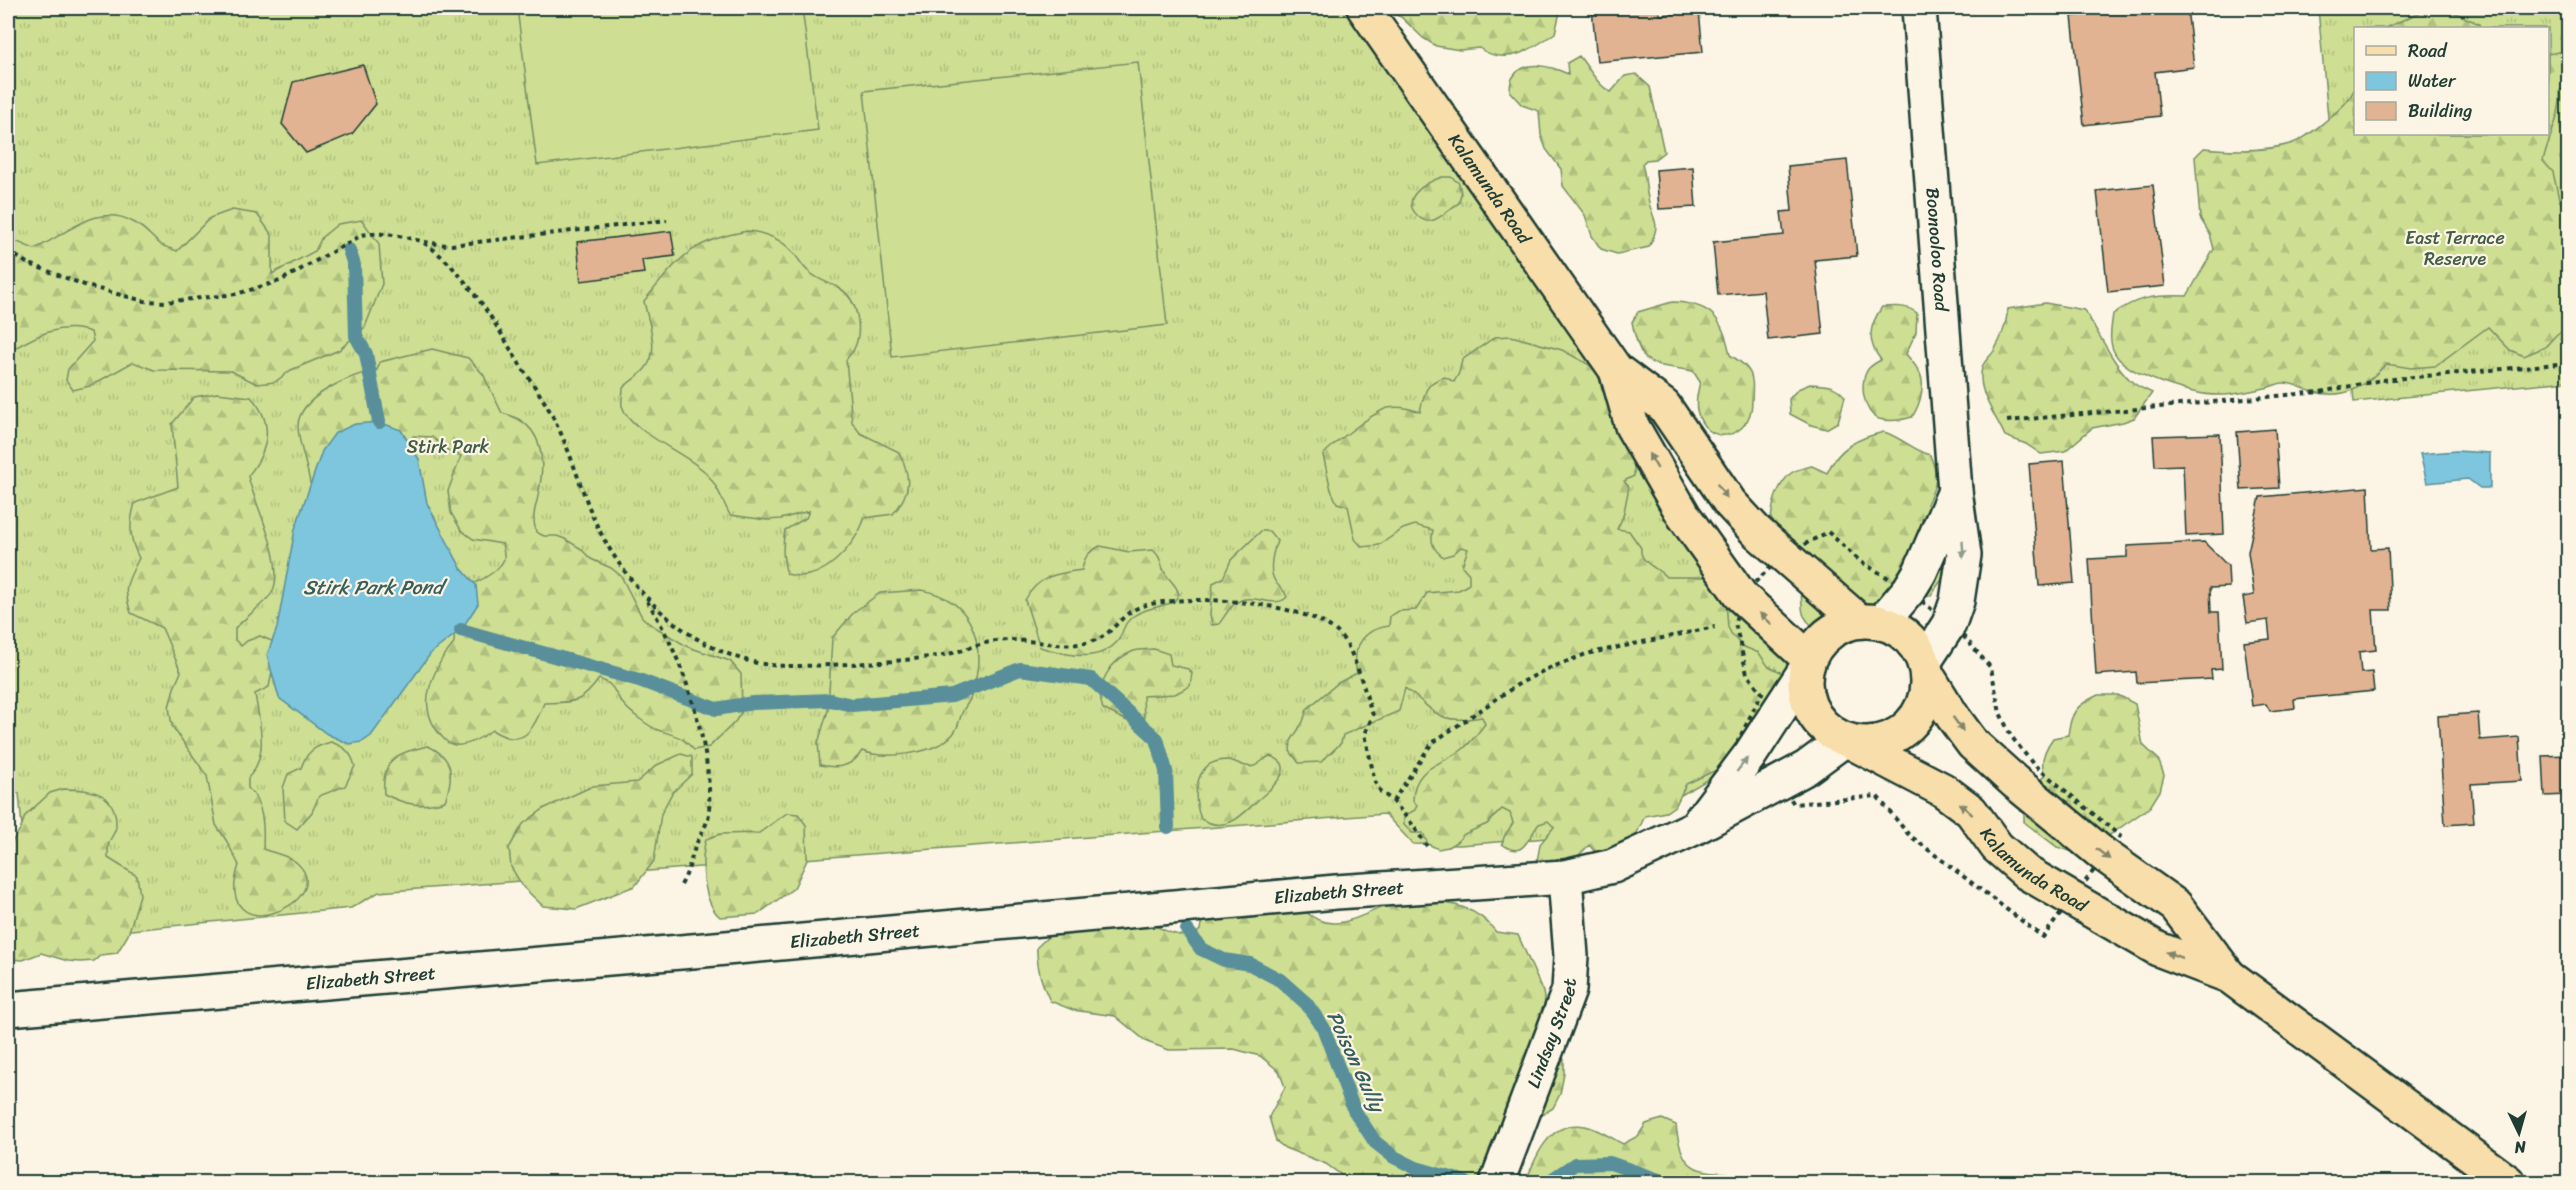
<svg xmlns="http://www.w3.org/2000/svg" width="2576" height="1190" font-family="Sriracha,sans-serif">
<defs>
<pattern id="grass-tufts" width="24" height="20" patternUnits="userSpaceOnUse" patternTransform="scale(1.5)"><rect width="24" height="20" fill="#cedf93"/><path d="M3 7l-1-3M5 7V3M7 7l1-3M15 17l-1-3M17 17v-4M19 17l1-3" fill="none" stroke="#b0c07f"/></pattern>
<pattern id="forest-firs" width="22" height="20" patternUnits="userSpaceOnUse" patternTransform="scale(1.5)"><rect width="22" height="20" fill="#cedf93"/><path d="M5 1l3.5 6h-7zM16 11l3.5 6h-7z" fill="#b0c07f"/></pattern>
</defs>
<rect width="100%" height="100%" fill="#fcf5e5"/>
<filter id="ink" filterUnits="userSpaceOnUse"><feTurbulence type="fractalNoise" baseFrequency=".0167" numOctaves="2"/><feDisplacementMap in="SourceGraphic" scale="12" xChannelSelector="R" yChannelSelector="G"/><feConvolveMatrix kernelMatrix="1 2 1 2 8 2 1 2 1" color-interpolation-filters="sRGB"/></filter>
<g filter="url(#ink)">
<path fill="url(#grass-tufts)" stroke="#768e64" stroke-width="1.5" fill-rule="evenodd" d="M8 8H1364L1510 220 1632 426 1809 659 1750 755 1664 805 1571 836 1460 845 1413 844 1385 814 379 892 351 908 32 940 19 793H8Z
M2318 8H2568V381L2354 402ZM2356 28H2548V134H2356Z"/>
<path fill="url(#forest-firs)" stroke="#768e64" stroke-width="1.5" d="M1379 8H1561L1555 33C1531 50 1506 67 1479 48L1460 50 1436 46 1423 38 1401 17Z
M2423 11 2456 13 2479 24 2480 28H2385Z
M2558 52 2568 57V88L2560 90C2562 117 2548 136 2543 161L2553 172 2559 199 2568 219V326L2556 335 2545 347 2524 356 2510 350 2488 327 2435 366 2411 368 2386 364C2366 386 2346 400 2314 392 2304 390 2294 382 2283 383 2278 383 2271 387 2265 388 2251 391 2235 395 2220 395 2195 396 2134 377 2118 358 2107 345 2111 329 2113 314 2138 296 2157 295 2187 296L2214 249 2210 234 2200 218 2195 157 2204 148C2234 151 2265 152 2293 143 2307 138 2318 127 2328 119 2340 109 2350 101 2355 87L2356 134H2548V54Z
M1579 56C1589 68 1598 86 1611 92L1625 76 1636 74 1650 87 1664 152 1655 159 1646 160 1642 164C1646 176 1645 186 1648 198 1652 222 1663 220 1649 247L1617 254 1601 249 1592 236 1585 215 1563 186 1561 169 1546 149 1541 135 1539 111 1522 105 1510 92C1510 88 1511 80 1513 77 1524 58 1553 67 1568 74L1567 63Z
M8 63C19 76 12 102 8 118Z
M1442 177H1451L1459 183 1461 193 1459 203C1451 207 1440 220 1430 221 1425 222 1421 219 1418 216 1398 198 1427 182 1442 177Z
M232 210 257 214 272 235V274L315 251 322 237 338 224 362 220 379 244 382 284 365 327 339 350 291 370 275 382 257 384 231 371 154 370 133 362 90 386 73 390 66 380 68 369 93 341 91 332C60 321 34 337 8 352V232L15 241 34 249C67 235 97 200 135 223 147 230 150 236 160 244 164 247 172 249 177 251L210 218Z
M748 231C768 233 784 240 796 256 800 261 803 267 808 271 817 280 830 283 841 289 858 300 863 331 854 349 853 352 848 356 846 360L852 422 860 433 899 452C911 476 912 492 893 514L865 518C854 547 822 585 787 574 782 559 782 546 785 530L806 518 809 511 781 519 767 520 730 515C722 500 717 484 705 472 686 453 630 432 622 406 621 401 623 393 623 388 630 381 639 376 645 369 661 350 648 323 644 301 680 258 689 241 748 231Z
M1672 302C1711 303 1723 318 1730 355 1755 370 1753 376 1752 402 1751 441 1705 448 1697 410 1695 401 1698 391 1700 382L1693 371C1649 363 1642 370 1632 322L1638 312Z
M2045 303 2084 310C2098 330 2116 371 2135 384 2140 388 2147 390 2152 393L2134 418 2123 422 2092 428 2065 451 2041 454 2026 444 2005 436C1996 415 1974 389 1983 365 1986 359 1992 355 1995 349 2003 336 2006 324 2008 309Z
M1882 307C1894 306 1907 305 1917 313L1916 332 1906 354C1910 359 1915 364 1918 370 1927 383 1920 405 1912 417 1902 420 1890 422 1879 419 1863 413 1858 381 1869 368 1872 365 1877 362 1881 360 1866 341 1869 326 1882 307Z
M1511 336 1562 350 1597 369 1602 389 1613 401 1634 452V476L1624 481 1629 487 1623 517 1617 529 1629 531 1641 548C1639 563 1657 567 1666 577H1718L1725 588 1728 627 1732 635 1742 646 1759 653 1768 666 1785 674 1750 736 1738 741 1731 758 1723 767 1686 784 1676 805 1666 812 1645 816 1635 837 1620 853 1597 854 1589 845 1575 859 1536 868 1540 844 1554 827 1548 821 1539 824C1528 837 1524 861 1502 844L1504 837 1513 823 1510 813 1502 809 1487 824 1464 834 1458 841 1448 847 1438 849 1428 844 1423 833H1412L1404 825V816L1415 810 1417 805 1413 801C1413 768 1438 766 1459 752 1470 745 1477 734 1485 724L1482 717C1435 725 1439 713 1405 688L1399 711 1343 735 1341 743 1321 762 1299 763 1290 751 1291 741 1303 722 1307 709 1338 683 1357 673C1351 648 1363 629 1389 626L1390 616 1399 611 1416 610 1427 593 1459 590 1469 584V574L1462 566 1468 549 1461 547 1453 554 1443 557C1433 549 1430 542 1433 530L1415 525 1403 529 1379 545 1362 547 1355 539 1348 506 1337 503 1331 490 1323 455C1333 444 1375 411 1388 408 1399 406 1409 408 1420 412 1424 394 1425 382 1445 377L1454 382 1459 373 1462 360 1495 337Z
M432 349 468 358 483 374 502 413C542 422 546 456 539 491 536 509 531 513 536 532L544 536H557L565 539 580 548 591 559 611 568 621 576 642 617 650 624 688 647 730 661 741 674 742 711 735 722 709 747 694 750C680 735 676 736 658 730 648 726 631 713 624 705 613 693 617 685 599 679 581 704 575 702 544 703 533 731 523 750 492 730 481 738 459 752 446 741 418 714 426 687 443 657 446 653 452 648 454 642 455 637 453 630 454 624 457 612 461 600 464 589 476 582 499 573 504 559 505 555 503 549 502 544L473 539 461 530 451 513 448 491 461 456 449 451 432 437 413 436 404 460 310 483C307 464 299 446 298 427 297 397 352 374 377 370L380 362Z
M1810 384C1824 385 1836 384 1845 397L1838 422 1826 429 1811 425 1790 414 1789 399 1798 389Z
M217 393 251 397C275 423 268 451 248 476 255 507 287 563 272 593 269 599 242 621 235 628V640L241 646 247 641 260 636 272 641 274 660 269 687 255 694C259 721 270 755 248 778V788C264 802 264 829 263 849 273 853 290 856 297 863 341 903 210 955 239 865L226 840 216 825 207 776 172 726 169 707 174 688 181 672 162 628 131 613C122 586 127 583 139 558 129 539 129 524 135 503L178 487 172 424 194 397Z
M1884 432C1902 438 1913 450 1930 455 1939 477 1937 484 1927 504L1931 512 1952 537 1948 571 1931 595 1847 632C1833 635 1812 632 1804 616 1801 610 1802 599 1801 592 1792 586 1784 579 1779 569 1765 543 1768 494 1790 474 1795 469 1805 468 1812 466L1827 473C1839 447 1858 438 1884 432Z
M1261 531H1269L1277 541C1273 552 1268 570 1275 581 1279 588 1284 589 1287 597 1276 609 1255 594 1241 600 1231 604 1225 616 1219 624L1212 625 1210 614 1213 583 1223 578 1231 560Z
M1100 546 1129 552 1153 550C1163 559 1159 563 1165 573 1170 582 1175 582 1179 594L1174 602C1160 607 1140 609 1130 619 1122 626 1123 636 1116 643 1095 664 1064 654 1040 647L1025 600C1038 576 1057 573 1082 570 1084 557 1088 552 1100 546Z
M921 590C977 600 987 649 971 697 969 703 964 707 962 713 959 720 958 729 953 734 936 754 886 760 862 751 852 767 838 769 820 765L818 743 828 710 832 638 854 612 880 593Z
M1154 649 1169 654 1171 665 1188 669 1192 673 1190 686 1175 694 1143 696 1144 719 1131 723 1103 709C1094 685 1111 659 1134 651 1140 649 1148 650 1154 649Z
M2098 695H2118L2135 704 2143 745 2158 759 2164 775 2160 791 2150 807 2098 843 2070 851 2057 847 2024 822V798L2045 775C2039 762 2045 749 2053 738L2068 735C2071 711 2077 705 2098 695Z
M331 742C345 747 351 752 355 766L345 786 319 796 312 812 297 829 285 821 283 788 288 774 301 768C306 752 315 746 331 742Z
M428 746C454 758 454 775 445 801 421 808 406 805 384 794 381 757 398 753 428 746Z
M681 754 692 757V774L672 793 661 814 654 861 635 886 576 909 543 906 523 887 511 867 509 848 523 824 545 808 593 786 637 782 657 765Z
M1270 756C1301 766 1269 790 1258 800 1242 815 1227 834 1201 819 1192 796 1194 760 1227 760 1236 760 1244 769 1254 766 1260 764 1264 758 1270 756Z
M63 789C90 789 117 791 116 826 116 833 110 837 109 843 108 848 108 853 108 858L137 876 140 895 128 935 117 953 101 955 94 961 80 962 68 961 41 953 23 960 8 959V903L14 894 13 885 8 880V848L21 828 25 816 50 793Z
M787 813 798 814 806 825 807 860 794 888 758 914 720 917C703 903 700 860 706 839L720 834 759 833Z
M1421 899C1451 903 1477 906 1496 932L1518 935 1543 992 1551 1035 1564 1059V1074L1560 1094 1553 1108 1529 1123 1487 1182H1351L1326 1164 1285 1148 1276 1141 1269 1117 1285 1087 1279 1071 1260 1056 1234 1049 1169 1050 1147 1042 1115 1016 1073 1010 1050 1001C1041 983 1036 967 1037 947L1049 936 1136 912C1152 926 1170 935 1192 937L1200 930 1203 914 1304 910C1333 939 1365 912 1397 901 1404 899 1413 899 1421 899Z
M1662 1119 1676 1125C1683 1190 1712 1161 1757 1182H1526C1535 1157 1549 1120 1585 1126 1597 1128 1611 1138 1623 1144L1638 1136 1646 1124Z"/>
<path fill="#cedf93" stroke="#768e64" stroke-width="1.5" d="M517 8H802L818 130 537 165Z
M1138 62 1167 325 892 357 864 91Z"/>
<path fill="#7ec5de" stroke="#588f9a" stroke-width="1.5" d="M379 422 401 430 419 459 427 503 461 568 476 585 478 604 461 630 431 653 371 736 362 742 349 744 327 734 279 698 267 655 277 628 295 529 322 451 335 433 355 424Z
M2456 451 2490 453V488H2480L2468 479 2427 483 2420 454Z"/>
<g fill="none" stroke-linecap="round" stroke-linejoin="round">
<path stroke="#588f9a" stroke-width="14" d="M349 250 354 265 356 336 366 354 379 422
M461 630 639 680 716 709 753 703 830 700 852 705 952 696 1020 669 1091 679 1157 739 1166 771 1168 827
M1187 930 1201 949 1224 960 1250 964 1280 980 1306 1003 1323 1027 1354 1110 1375 1142 1394 1157 1416 1168 1465 1182
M1548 1182 1575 1164 1610 1163 1665 1182"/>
</g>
<path fill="#e1b392" stroke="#1f3d34" stroke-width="1.5" d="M1592 8H1659L1660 15 1699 11 1703 52 1597 62Z
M2103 8H2132V9L2187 8 2194 67 2155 72 2160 116 2084 125 2072 16 2104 13Z
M363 65 376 104 352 134 306 153 282 124 293 82Z
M1847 160 1857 256 1815 260 1823 334 1768 340 1763 291 1718 295 1713 242 1784 235 1781 212 1792 211 1788 166Z
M1693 167 1696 207 1659 209 1656 170Z
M2153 185 2165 286 2108 292 2097 191Z
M671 231 675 256 642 260 644 273 581 281 577 242Z
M2275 429 2279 488 2241 490 2237 432Z
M2220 434 2224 534 2186 536 2183 465 2155 466 2153 436Z
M2064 461 2074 583 2039 586 2029 464Z
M2368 487 2371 549 2388 548 2391 610H2373L2376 650 2359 652 2361 673 2372 672 2374 691 2294 699 2295 708 2270 711 2266 704 2252 706 2244 642 2270 639 2268 620 2247 623 2243 597 2254 595 2248 552 2260 497Z
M2204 542 2228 566 2229 587 2210 588 2211 612H2219L2222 669 2211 670 2212 679 2137 683 2136 672 2096 675 2089 559 2127 557V546Z
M2478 713 2480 740 2519 737 2522 781 2471 784 2474 823 2445 825 2438 716Z
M2568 755V795L2545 796 2543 756Z"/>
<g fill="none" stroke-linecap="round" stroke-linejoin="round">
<g stroke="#1f3d34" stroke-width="38">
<g id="street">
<path d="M1701 820 1750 755 1806 669"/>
<path id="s1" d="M8 1009 704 950 1336 892 1565 877 1613 866 1694 828 1806 768 1844 740"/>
<path id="s2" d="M1497 1182 1569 990 1571 956 1565 877"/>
</g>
</g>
<g stroke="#1f3d34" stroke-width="38">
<g id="secondary">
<path id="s3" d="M1919 8 1955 491 1964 555 1957 601 1949 624 1924 662"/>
<path d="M1881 623 1909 590 1920 572 1955 491"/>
</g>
</g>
<g stroke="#1f3d34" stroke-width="38">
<g id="primary">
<path id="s4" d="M1364 8 1616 370 1664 406 1730 503 1756 531 1859 621"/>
<path d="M1616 370 1632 426 1684 516 1741 596 1809 659"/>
<circle cx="1866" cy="682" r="61"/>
<path d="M1927 675 1953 717 1973 744 2015 782 2104 855 2176 906 2229 976"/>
<path id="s5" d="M1853 743 1943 790 1971 811 1997 847 2027 873 2158 949 2229 976 2508 1182"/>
</g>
</g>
<path stroke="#1f3d34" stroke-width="4" stroke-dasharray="4.5 4.5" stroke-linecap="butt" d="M424 243C455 262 488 311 507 343 522 371 543 395 556 423 571 453 580 486 593 517 622 582 678 642 749 661 775 668 803 666 830 665 870 663 909 661 948 654 963 651 976 644 990 642 1024 635 1057 650 1090 642 1114 636 1118 615 1140 607 1182 592 1308 601 1339 634 1356 652 1364 692 1373 715L1365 734 1375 782 1381 792 1393 801 1412 824 1427 846
M8 251 27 263 87 286 144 301 166 302 236 294 280 281 362 235C394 229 420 245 452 245L667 220
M2007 421 2320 392 2382 380 2568 363
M1828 532 1861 562 1909 590 1965 638 1991 668 2000 713 2011 736 2033 764 2120 836 2043 937 1909 835 1877 796 1794 804 1780 783 1738 741 1762 693 1747 674 1735 623 1741 596 1782 556Z
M647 601C683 656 713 747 709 814 707 826 700 834 696 845 690 860 690 869 681 885
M1393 801 1432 743 1517 685 1545 670 1586 654 1715 627"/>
<use href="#street" stroke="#fcf5e5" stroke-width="33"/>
<use href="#secondary" stroke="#fcf5e5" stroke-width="33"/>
<use href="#primary" stroke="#f8deab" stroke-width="33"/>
</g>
<defs><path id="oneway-solid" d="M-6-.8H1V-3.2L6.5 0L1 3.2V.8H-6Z" transform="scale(1.5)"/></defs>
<g fill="#81856a">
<use href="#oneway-solid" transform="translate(1653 461) rotate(-120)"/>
<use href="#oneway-solid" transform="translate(1722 491) rotate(55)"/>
<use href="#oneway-solid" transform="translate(1766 619) rotate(-137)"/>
<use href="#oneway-solid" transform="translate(1958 724) rotate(54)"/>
<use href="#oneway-solid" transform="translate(1966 809) rotate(-138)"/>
<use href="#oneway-solid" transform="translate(2103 854) rotate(38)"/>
<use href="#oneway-solid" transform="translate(2174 955) rotate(-160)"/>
</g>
<g fill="#8e998c">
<use href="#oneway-solid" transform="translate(1963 549) rotate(86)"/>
<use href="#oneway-solid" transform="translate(1742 765) rotate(-52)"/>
</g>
</g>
<g text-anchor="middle" stroke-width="4.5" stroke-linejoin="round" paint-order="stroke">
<g font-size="18" fill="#1f3d34" stroke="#fcf5e5">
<text dy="6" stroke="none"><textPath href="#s4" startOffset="220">Kalamunda Road</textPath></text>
<text dy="6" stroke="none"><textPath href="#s3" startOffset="242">Boonooloo Road</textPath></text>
<text dy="6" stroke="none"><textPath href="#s5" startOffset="224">Kalamunda Road</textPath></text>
<text dy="6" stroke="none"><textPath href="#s1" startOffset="1336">Elizabeth Street</textPath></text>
<text dy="6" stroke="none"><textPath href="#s1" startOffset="850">Elizabeth Street</textPath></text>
<text dy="6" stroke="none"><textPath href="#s1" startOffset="364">Elizabeth Street</textPath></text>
<text dy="6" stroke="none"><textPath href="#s2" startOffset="159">Lindsay Street</textPath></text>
</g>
<g font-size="18" fill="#425d47" stroke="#fcf5e5">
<text x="2455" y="244">East Terrace<tspan x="2455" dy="21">Reserve</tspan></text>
<text x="448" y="453">Stirk Park</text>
</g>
<g font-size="20" font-style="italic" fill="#375f5e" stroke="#fcf5e5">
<text x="373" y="594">Stirk Park Pond</text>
<text transform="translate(1356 1061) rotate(65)" y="7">Poison Gully</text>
</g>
</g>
<rect width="2576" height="1190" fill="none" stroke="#fcf5e5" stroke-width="30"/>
<rect x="15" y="15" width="2546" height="1160" fill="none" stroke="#1f3d34" stroke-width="2" filter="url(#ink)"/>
<rect x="2354" y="27" width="195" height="108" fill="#fcf5e5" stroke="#a4ab9e" stroke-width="1.5"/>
<rect x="2366" y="46" width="30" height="9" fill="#f8deab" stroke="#a4ab9e" stroke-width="1.5"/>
<text x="2408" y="57" font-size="18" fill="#1f3d34">Road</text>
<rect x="2366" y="72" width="30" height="18" fill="#7ec5de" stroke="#a4ab9e" stroke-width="1.5"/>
<text x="2408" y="87" font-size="18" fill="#1f3d34">Water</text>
<rect x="2366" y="102" width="30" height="18" fill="#e1b392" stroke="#a4ab9e" stroke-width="1.5"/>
<text x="2408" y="117" font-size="18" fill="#1f3d34">Building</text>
<g transform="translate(2519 1133) rotate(175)" stroke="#fcf5e5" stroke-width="4.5" paint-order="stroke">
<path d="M0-4.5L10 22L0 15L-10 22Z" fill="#1f3d34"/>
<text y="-9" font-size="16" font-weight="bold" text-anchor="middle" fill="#1f3d34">N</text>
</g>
</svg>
